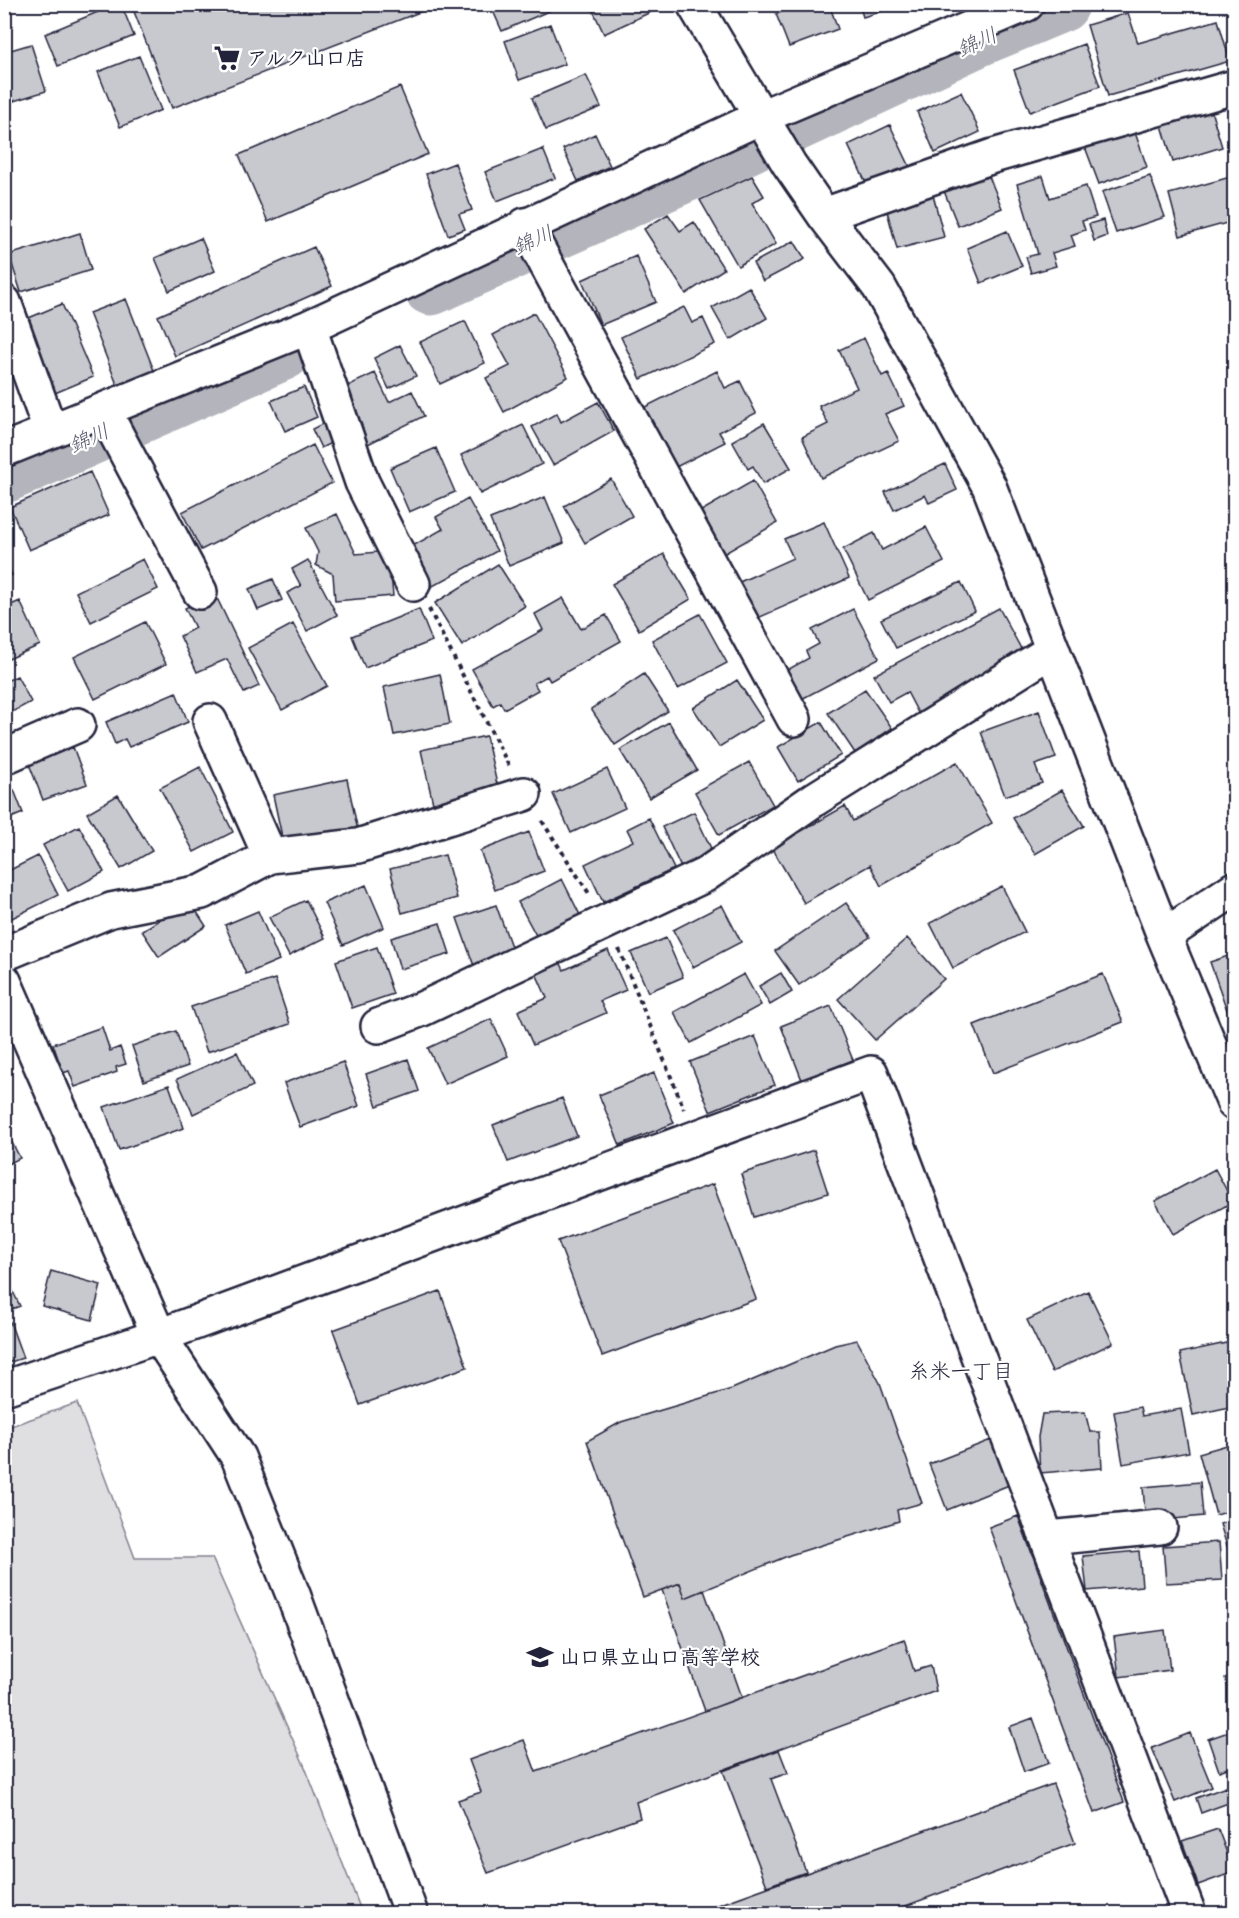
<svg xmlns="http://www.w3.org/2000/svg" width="1239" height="1918" font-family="Pangolin,'Klee One',sans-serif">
<rect width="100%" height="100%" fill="#fff"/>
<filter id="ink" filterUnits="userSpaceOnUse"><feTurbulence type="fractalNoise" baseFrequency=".0167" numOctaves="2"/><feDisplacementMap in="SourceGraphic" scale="12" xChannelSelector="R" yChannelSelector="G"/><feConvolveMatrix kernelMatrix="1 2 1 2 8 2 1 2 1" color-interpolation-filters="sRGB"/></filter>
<g filter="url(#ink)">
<path fill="#dfdfe2" stroke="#80808e" stroke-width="1.5" d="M77 1403 135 1558H212L305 1767 362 1913H5V1428Z"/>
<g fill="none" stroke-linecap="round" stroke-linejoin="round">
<path stroke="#b4b4bc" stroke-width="57" d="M431 287 701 167 979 38 1061 4
M4 475 283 352"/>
</g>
<path fill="#c8c8cf" stroke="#22223b" stroke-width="1.5" d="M117 4H121L134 36 58 66 45 34Z
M131 4H429L430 8 172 108Z
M490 4H557L558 7 502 31Z
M590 4H655L657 9 604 34Z
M802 4H829L838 29 789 47 776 14Z
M859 4H888L889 9 863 17Z
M1128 13 1138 43 1218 20 1230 61 1108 96 1087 25Z
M550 24 565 64 519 80 505 41Z
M31 44 46 91 4 104V52Z
M1084 44 1100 86 1030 112 1014 70Z
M139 56 161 110 120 127 98 72Z
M586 75 601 107 546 130 532 98Z
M400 87 428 154 268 222 239 155Z
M961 92 980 132 935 153 917 112Z
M1210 107 1222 147 1173 162 1161 122Z
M1131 121 1147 167 1099 184 1082 139Z
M890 125 910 167 868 187 848 145Z
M595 134 610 166 578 181 563 149Z
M543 149 555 178 497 201 485 172Z
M455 163 472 210 459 214 465 229 448 235 426 174Z
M986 169 1002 208 958 226 942 186Z
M752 176 764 196 752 203 776 244 738 266 700 200Z
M1043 176 1050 198 1086 186 1096 217 1082 221 1085 230 1071 235 1075 246 1052 253 1056 266 1031 273 1026 257 1038 254 1017 184Z
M1150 176 1165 217 1116 233 1102 192Z
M1234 176V221L1180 236 1169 194Z
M933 195 944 237 897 249 886 207Z
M668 214 680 231 694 222 724 269 686 294 644 229Z
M1103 220 1107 236 1094 241 1089 224Z
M1007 231 1022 266 981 283 967 248Z
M80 233 91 270 21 292 9 255Z
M201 238 215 271 169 291 155 258Z
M794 241 805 259 763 281 753 263Z
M314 247 332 286 175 356 158 316Z
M636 256 656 302 601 325 582 280Z
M749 287 767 318 730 340 712 308Z
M126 299 155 373 118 387 89 313Z
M62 304 93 377 55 393 24 320Z
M684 307 692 323 703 318 715 344 641 379 621 337Z
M534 313 568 377 504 412 486 378 510 366 493 335Z
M465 321 485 363 440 384 420 342Z
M864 338 882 376 888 373 904 406 885 414 899 441 821 478 802 437 828 424 819 406 857 388 839 350Z
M400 345 416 376 389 389 374 358Z
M717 371 725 388 740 381 756 413 719 432 725 442 672 469 641 409Z
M375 373 389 402 412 391 424 416 364 446 337 391Z
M304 387 317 417 285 431 271 401Z
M598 402 614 431 553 465 532 427 557 413 561 422Z
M328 421 337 440 321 448 312 429Z
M764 423 791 468 763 484 753 466 748 469 732 441Z
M523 425 542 464 480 494 461 455Z
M313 445 332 483 201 550 182 512Z
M436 448 455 492 409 512 390 468Z
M945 464 957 490 929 503 925 495 894 510 885 492Z
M90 472 109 515 29 550 10 507Z
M611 479 632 516 585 543 564 506Z
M753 481 777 523 720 556 696 514Z
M545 497 564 543 509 566 490 519Z
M468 499 497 551 431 587 409 548 443 529 436 517Z
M337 514 356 554 389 551 393 596 335 601 333 574 316 565 318 552 306 528Z
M824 522 849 578 751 621 735 584 793 558 784 539Z
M926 527 944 562 868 600 843 549 874 533 882 550Z
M664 554 691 599 639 630 612 584Z
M4 559 12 575 4 579Z
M143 559 158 589 91 622 76 592Z
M308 560 337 615 307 631 287 593 301 586 292 569Z
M498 564 525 606 462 646 435 603Z
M273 579 282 600 258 610 249 589Z
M961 582 975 611 896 648 881 619Z
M215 594 259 686 244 693 227 659 197 672 180 636 195 628 185 608Z
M563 598 581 629 606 615 621 641 550 681 547 676 534 683 538 690 504 709 500 702 493 706 472 669 543 630 535 614Z
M20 601 40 645 4 661V608Z
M999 608 1025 656 918 713 907 692 889 702 874 675Z
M419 609 432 641 365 668 352 636Z
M853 609 879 658 796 702 780 674 809 658 806 651 819 644 812 630Z
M700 614 727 663 678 689 652 640Z
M145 622 166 664 95 699 74 657Z
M293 624 327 686 282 710 248 648Z
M440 674 450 724 394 735 384 687Z
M644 674 668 711 615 745 591 709Z
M17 676 31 702 12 712 4 697V682Z
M737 680 763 720 719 747 693 708Z
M865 689 892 728 855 753 828 713Z
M176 692 188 722 129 747 125 739 115 744 106 722Z
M1039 711 1056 758 1035 765 1042 783 1005 796 981 732Z
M669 722 697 770 649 798 620 750Z
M821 722 841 755 798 781 778 747Z
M4 724 10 736 4 739Z
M486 736 499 793 434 808 421 750Z
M73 747 87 784 43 800 29 764Z
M749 762 773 805 719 835 695 792Z
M957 762 992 823 881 886 870 865 804 903 772 848 845 806 853 821Z
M200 767 233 832 194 852 160 788Z
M607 769 625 808 571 833 553 794Z
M347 779 358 831 284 846 273 795Z
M14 790 23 813 11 818 4 804V793Z
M1062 790 1084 826 1035 854 1013 818Z
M118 795 152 851 121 869 87 813Z
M694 812 715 857 683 872 662 827Z
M649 818 674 869 603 902 585 864 633 841 627 829Z
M79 826 104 872 68 891 43 845Z
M529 832 544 871 495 890 480 851Z
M445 855 457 898 402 913 390 869Z
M38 856 58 895 10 919 4 908V873Z
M562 879 581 917 538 939 518 902Z
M366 885 384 927 343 945 324 903Z
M1002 886 1025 932 953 968 930 923Z
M189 900 206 926 159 957 142 931Z
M306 900 325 938 289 956 269 917Z
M846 903 870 937 799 985 775 951Z
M496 905 513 952 474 966 457 918Z
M722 905 741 942 693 967 673 930Z
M258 911 279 960 246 974 225 925Z
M440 923 450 954 400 969 391 938Z
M666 938 683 977 648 992 631 953Z
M907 938 944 979 875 1040 838 999Z
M377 947 393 994 352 1008 336 961Z
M608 950 626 990 600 1001 606 1013 533 1045 518 1011 547 998 535 971 559 960 564 970Z
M1234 954V1030L1210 962Z
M781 973 792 992 770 1005 759 986Z
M744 974 761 1005 691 1043 674 1012Z
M1103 974 1123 1022 993 1073 974 1025Z
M275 979 290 1024 207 1052 191 1007Z
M831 1006 853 1060 802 1080 781 1026Z
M491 1019 508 1056 445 1084 428 1048Z
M102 1027 110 1051 120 1047 126 1064 116 1067 117 1072 75 1087 69 1071 63 1073 53 1044Z
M176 1031 188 1066 144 1081 132 1046Z
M755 1036 775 1085 710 1111 690 1062Z
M237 1052 253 1086 193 1114 177 1079Z
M408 1059 419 1091 377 1106 366 1074Z
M343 1062 359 1106 300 1127 284 1083Z
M654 1073 674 1123 620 1145 599 1095Z
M169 1085 184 1128 119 1150 104 1107Z
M562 1098 577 1136 508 1162 493 1125Z
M4 1127 20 1158 4 1166Z
M814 1150 828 1193 754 1217 741 1174Z
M1215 1169 1233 1202 1173 1234 1155 1201Z
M713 1184 756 1299 602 1356 558 1241Z
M51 1271 101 1285 92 1320 42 1306Z
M4 1273 20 1306 4 1312Z
M440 1291 467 1367 360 1405 333 1330Z
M1088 1291 1113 1343 1052 1372 1027 1320Z
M10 1322 23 1358 4 1364V1324Z
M857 1340 880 1383 922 1503 897 1510 899 1521 790 1555 685 1598 680 1583 643 1597 587 1441 621 1422 732 1389 835 1345Z
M1231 1342 1234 1357V1406L1193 1415 1180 1353Z
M1140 1407 1142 1416 1181 1409 1189 1452 1123 1464 1114 1412Z
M1085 1412 1090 1432H1100L1102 1468 1040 1473 1038 1437 1042 1414Z
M991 1440 1009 1485 947 1510 929 1464Z
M1234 1443V1510L1216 1515 1199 1453Z
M1200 1482 1203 1516 1164 1520V1511L1145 1513 1143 1487Z
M1018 1516 1124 1802 1094 1813 989 1527Z
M1234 1519V1568L1220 1524Z
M1219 1542 1222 1580 1166 1583 1163 1546Z
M1139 1551 1142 1586 1087 1591 1083 1556Z
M680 1583 685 1598 704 1590 742 1697 705 1711 662 1590Z
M1165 1630 1170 1670 1119 1677 1114 1637Z
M904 1639 914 1671 931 1666 936 1691 636 1802 640 1818 488 1873 458 1800 481 1792 469 1760 524 1740 536 1772Z
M1234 1675V1699L1232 1700 1225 1678Z
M1033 1718 1049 1763 1024 1772 1009 1727Z
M1234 1730V1766L1219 1771 1208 1739Z
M1190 1733 1212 1787 1175 1802 1152 1748Z
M779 1750 788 1773 771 1779 806 1872 767 1886 723 1771Z
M1053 1784 1075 1843 884 1914H693Z
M1226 1787 1231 1802 1201 1813 1196 1798Z
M1218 1829 1234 1872 1198 1885 1182 1841Z"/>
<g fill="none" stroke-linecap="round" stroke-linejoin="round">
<g stroke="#22223b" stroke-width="38">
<path id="minor" d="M694 4 789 164 824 215 879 287 989 486 1164 936 1234 1103
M824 215 993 156 1234 87
M525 225 794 719
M4 302 50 430
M309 327 362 482 413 584
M104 411 200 592
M4 450 309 327 761 117 1027 4
M210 721 270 856
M4 757 78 725
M1164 936 1234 889
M4 954 111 910 202 892 270 856 358 846 524 794
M4 981 159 1336 238 1457 294 1597 411 1914
M378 1026 422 1009 705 875 815 799 1053 650
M4 1388 159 1336 871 1073 1189 1914
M1049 1538 1160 1527"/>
</g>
<path stroke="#22223b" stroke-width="4" stroke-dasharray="4.5 4.5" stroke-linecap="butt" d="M429 609 509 766
M542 821 590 895
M619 949 684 1109"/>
<use href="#minor" stroke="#fff" stroke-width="33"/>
</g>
</g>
<defs>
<g id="supermarket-bare" transform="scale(2.07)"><path d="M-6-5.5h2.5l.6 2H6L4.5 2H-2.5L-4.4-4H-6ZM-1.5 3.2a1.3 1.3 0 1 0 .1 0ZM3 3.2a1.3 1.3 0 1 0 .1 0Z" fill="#22223b" stroke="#fff" stroke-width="2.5" paint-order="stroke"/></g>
<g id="school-bare" transform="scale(2.07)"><path d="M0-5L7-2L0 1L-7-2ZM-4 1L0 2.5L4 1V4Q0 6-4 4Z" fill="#22223b" stroke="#fff" stroke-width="2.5" paint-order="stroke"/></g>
</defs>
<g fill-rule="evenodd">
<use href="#supermarket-bare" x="227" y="58"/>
<use href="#school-bare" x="540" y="1657"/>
</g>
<g text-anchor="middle" stroke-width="4.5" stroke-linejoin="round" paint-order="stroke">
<g font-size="20" font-weight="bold" fill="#22223b" stroke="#fff" text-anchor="start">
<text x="247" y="65">アルク山口店</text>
<text x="560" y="1664">山口県立山口高等学校</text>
</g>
<g font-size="21" font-style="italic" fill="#5c5c6f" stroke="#fff">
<text transform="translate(977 42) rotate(-24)" y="7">錦川</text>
<text transform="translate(533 240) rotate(-24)" y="7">錦川</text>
<text transform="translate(89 438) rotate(-24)" y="7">錦川</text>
</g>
<g font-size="21" fill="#22223b" stroke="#fff">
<text x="961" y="1378">糸米一丁目</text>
</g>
</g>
<rect width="1239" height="1918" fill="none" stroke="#fff" stroke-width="24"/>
<rect x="12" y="12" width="1215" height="1894" fill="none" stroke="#22223b" stroke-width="2" filter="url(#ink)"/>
</svg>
